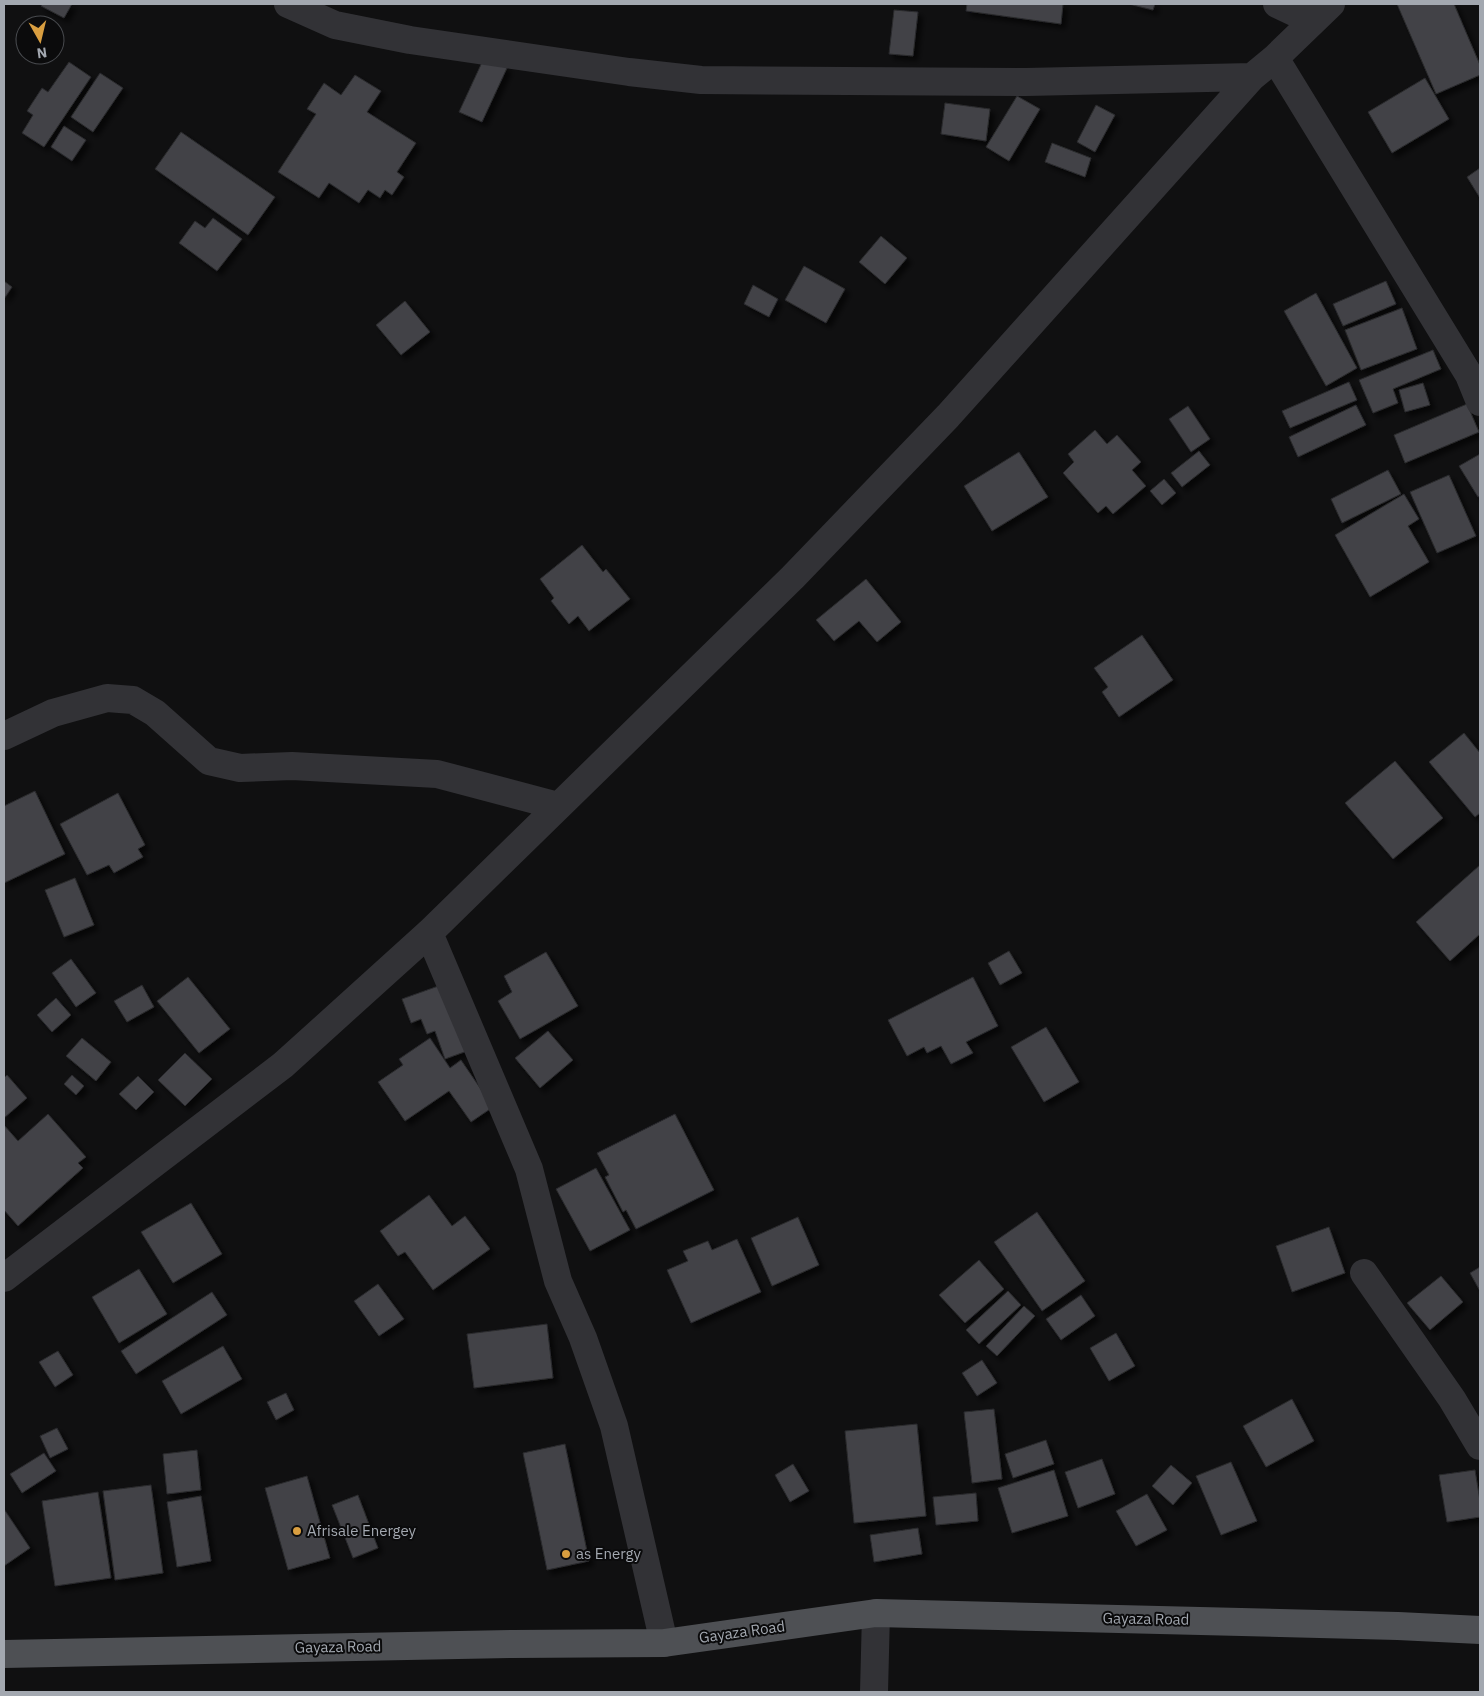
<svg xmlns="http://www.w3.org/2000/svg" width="1484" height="1696" font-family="'IBM Plex Sans',sans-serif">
<defs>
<filter id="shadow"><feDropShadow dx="4.5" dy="4.5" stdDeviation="2.5" flood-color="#0009"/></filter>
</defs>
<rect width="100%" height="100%" fill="#101011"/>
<path fill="#424346" stroke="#2a2a2d" filter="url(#shadow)" d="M42 4H72L64 18 41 6Z
M967 4H1063L1061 24 966 11Z
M1129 4H1155L1153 10Z
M1397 4H1454L1480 65V75L1436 94Z
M894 10 918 12 913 56 889 54Z
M484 58 507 68 482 122 459 112Z
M69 62 91 77 44 147 22 133 33 115 27 111 42 88 48 92Z
M100 73 123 88 93 132 71 117Z
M355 75 381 91 367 112 416 143 397 172 404 177 392 195 385 190 380 198 368 190 359 203 329 183 319 198 278 172 316 114 307 109 324 83 341 95Z
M1425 78 1449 119 1392 153 1368 112Z
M1017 96 1040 109 1009 161 986 147Z
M945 103 990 109 986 141 941 134Z
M1096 105 1115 115 1095 152 1077 142Z
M64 126 86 140 72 161 51 147Z
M181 132 275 197 248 235 155 169Z
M1052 143 1091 158 1085 177 1045 162Z
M1480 168V198L1467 177Z
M213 218 242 239 217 271 179 243 195 221 205 228Z
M881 236 907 258 885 284 859 262Z
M804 266 845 289 826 323 785 300Z
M4 281 12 287 4 299Z
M1386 281 1396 304 1343 326 1333 304Z
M753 285 778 299 769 317 744 304Z
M1316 293 1357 368 1326 386 1284 311Z
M405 301 430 332 401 355 376 325Z
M1402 308 1417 349 1361 370 1345 330Z
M1433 350 1441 369 1393 389 1398 403 1373 413 1359 380Z
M1349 382 1357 400 1290 428 1282 411Z
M1423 383 1430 405 1405 412 1399 390Z
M1467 404 1479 432 1405 463 1394 435Z
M1356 405 1366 425 1298 457 1289 437Z
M1188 406 1210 439 1191 452 1169 419Z
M1095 430 1107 444 1117 435 1141 462 1132 470 1146 486 1113 514 1106 506 1098 513 1063 473 1074 462 1068 454Z
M1199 451 1210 465 1182 487 1171 473Z
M1019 452 1048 497 992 531 964 486Z
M1480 454V496L1478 497 1459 466Z
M1388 470 1401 494 1342 523 1331 499Z
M1449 475 1476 536 1437 553 1410 492Z
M1164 479 1176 493 1162 505 1150 491Z
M1404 494 1419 519 1408 526 1429 562 1370 597 1335 535Z
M582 545 603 572 606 569 630 599 589 631 578 616 569 624 551 601 554 598 540 579Z
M866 579 901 622 877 642 859 621 834 641 816 620Z
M1142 635 1173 680 1119 717 1102 692 1108 687 1094 668Z
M1464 733 1480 753V813L1475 817 1429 762Z
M1395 761 1443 818 1393 859 1345 803Z
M35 791 65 854 4 883V806Z
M118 793 145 845 138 849 143 857 114 873 109 865 87 875 60 824Z
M1480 865V934L1450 961 1416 922Z
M75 878 94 925 64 937 45 890Z
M1009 951 1022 973 1000 985 988 963Z
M546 952 578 1006 520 1039 498 1001 512 992 504 976Z
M71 959 96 993 76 1007 52 973Z
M188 977 230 1029 199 1053 157 1001Z
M973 977 998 1026 966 1042 973 1053 951 1064 941 1046 927 1053 924 1047 907 1056 888 1020Z
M444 984 467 1051 445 1059 435 1031 427 1034 421 1019 411 1023 402 999Z
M142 985 154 1007 127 1022 114 1001Z
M56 998 71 1015 52 1032 37 1015Z
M1046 1027 1079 1082 1044 1102 1011 1047Z
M548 1031 573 1060 540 1088 515 1058Z
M82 1038 111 1062 96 1081 66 1056Z
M430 1038 450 1068 461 1060 493 1107 471 1122 449 1091 405 1121 378 1082 403 1065 399 1059Z
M185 1053 212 1079 185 1106 158 1080Z
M7 1075 27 1098 4 1118V1078Z
M72 1075 84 1086 76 1095 64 1084Z
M138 1076 154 1092 136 1110 119 1094Z
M48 1114 86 1157 78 1163 83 1168 18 1226 4 1210V1125L18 1141Z
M675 1114 714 1190 636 1229 626 1210 623 1212 605 1177 609 1175 597 1153Z
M596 1168 630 1230 590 1251 556 1189Z
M429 1195 452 1226 465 1216 490 1249 433 1290 405 1252 398 1256 380 1231Z
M191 1203 222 1254 173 1283 141 1232Z
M1037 1212 1085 1281 1042 1311 994 1242Z
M798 1217 819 1265 772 1286 751 1238Z
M1329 1227 1345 1273 1292 1292 1276 1246Z
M737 1239 761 1292 691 1323 667 1270 688 1261 683 1251 708 1241 712 1250Z
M979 1260 1004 1289 965 1323 939 1295Z
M1480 1267V1291L1470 1273Z
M139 1269 167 1314 119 1343 92 1297Z
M1441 1276 1463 1302 1430 1330 1407 1303Z
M378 1284 404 1319 379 1336 354 1301Z
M1008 1291 1021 1305 979 1344 966 1330Z
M212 1292 227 1315 136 1374 121 1351Z
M1081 1295 1095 1316 1061 1340 1046 1319Z
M1024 1306 1035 1316 997 1356 986 1346Z
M547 1324 553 1378 474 1388 467 1334Z
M1116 1333 1135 1366 1109 1381 1090 1348Z
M223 1346 242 1379 181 1414 162 1381Z
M58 1351 73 1375 55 1387 39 1362Z
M982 1360 997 1383 977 1396 962 1373Z
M286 1393 294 1410 276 1420 267 1402Z
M1292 1399 1314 1441 1266 1467 1243 1426Z
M994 1409 1002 1479 972 1483 964 1412Z
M917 1424 926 1516 854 1523 845 1431Z
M57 1428 68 1449 50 1458 40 1436Z
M1046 1440 1054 1464 1013 1478 1005 1454Z
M565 1444 589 1561 547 1570 523 1453Z
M197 1450 201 1490 167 1494 163 1454Z
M44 1453 56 1471 22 1493 10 1474Z
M1102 1459 1115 1494 1078 1508 1065 1472Z
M1231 1462 1257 1521 1221 1535 1196 1476Z
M793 1464 809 1491 790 1502 775 1475Z
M1171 1465 1192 1483 1173 1505 1152 1486Z
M1054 1470 1068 1516 1012 1533 998 1488Z
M1475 1470 1480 1501V1517L1447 1522 1439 1475Z
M307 1476 330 1558 288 1570 265 1488Z
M151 1485 163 1573 115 1580 103 1491Z
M98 1492 111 1578 55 1586 42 1501Z
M976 1493 978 1521 936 1525 933 1497Z
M1147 1494 1167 1530 1136 1546 1116 1511Z
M358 1495 378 1548 353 1558 332 1505Z
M201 1496 211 1561 177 1567 167 1502Z
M4 1509 30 1548 4 1566Z
M918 1528 922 1554 874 1562 870 1535Z"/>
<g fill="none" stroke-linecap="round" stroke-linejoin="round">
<path stroke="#323236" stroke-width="28" d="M288 4 335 25 410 40 629 72 701 80 1026 82 1252 77
M1277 4 1313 21
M1275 58 1469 375 1480 402
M4 736 53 713 107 698 133 700 155 713 209 761 240 768 292 766 437 774 558 806
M429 933 529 1169 558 1281 583 1338 614 1426 664 1643
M1364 1273 1452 1399 1480 1446
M4 1278 283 1065 429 933 793 577 948 416 1252 77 1275 58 1331 4
M874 1692 876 1613"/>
<path stroke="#4e5054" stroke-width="28" d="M4 1654 513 1644 664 1643 876 1613 1398 1626 1480 1630"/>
</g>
<g fill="#d99e40" stroke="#0b0b0c" stroke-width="2">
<circle cx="297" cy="1531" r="5"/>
<circle cx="566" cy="1554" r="5"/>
</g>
<g text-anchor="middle" stroke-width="4" stroke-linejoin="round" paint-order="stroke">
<g font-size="15" fill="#a3a8b0" stroke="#0b0b0c" text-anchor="start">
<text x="307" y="1536">Afrisale Energey</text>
<text x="576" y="1559">as Energy</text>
</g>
<g font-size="15" fill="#a3a8b0" stroke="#0b0b0c">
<text transform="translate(1146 1619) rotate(1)" y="5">Gayaza Road</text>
<text transform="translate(742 1632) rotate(-8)" y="5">Gayaza Road</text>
<text transform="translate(338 1647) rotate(-1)" y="5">Gayaza Road</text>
</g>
</g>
<rect width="1484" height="1696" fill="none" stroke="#a3a8b0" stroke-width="10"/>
<g transform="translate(40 40) rotate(172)"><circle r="24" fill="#0b0b0c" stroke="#484a4e"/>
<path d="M0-4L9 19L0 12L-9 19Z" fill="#d99e40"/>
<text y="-8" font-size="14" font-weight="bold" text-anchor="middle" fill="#a3a8b0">N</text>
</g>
</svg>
